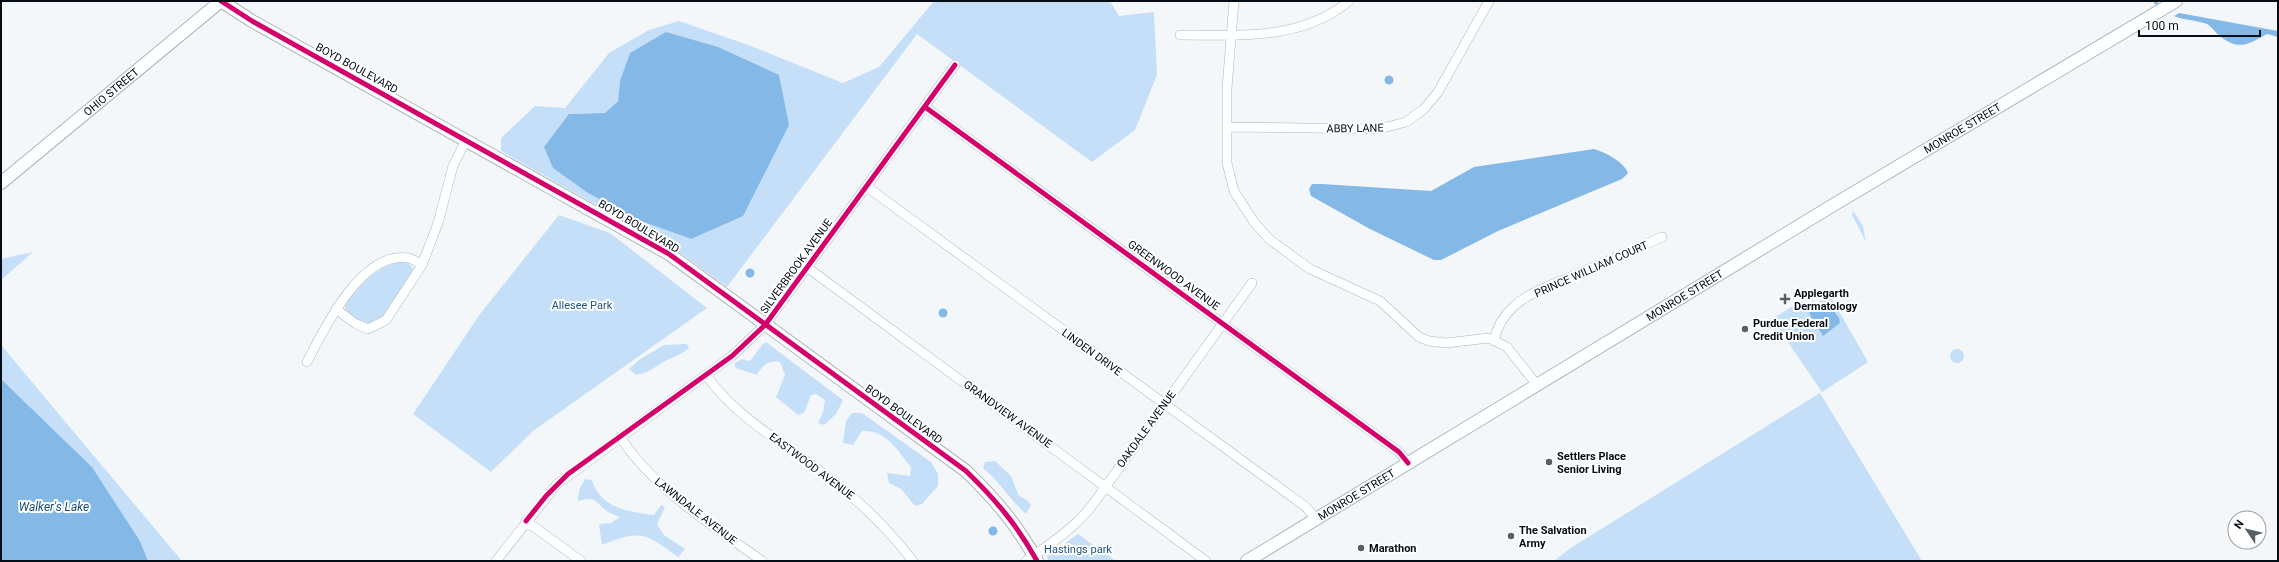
<svg xmlns="http://www.w3.org/2000/svg" width="2279" height="562" font-family="Roboto,sans-serif">
<rect width="100%" height="100%" fill="#f4f7fa"/>
<path fill="#c5dff8" fill-rule="evenodd" d="M934 1H1110L1119 16 1154 12 1157 75 1135 130 1092 162 917 34 727 287 675 249 501 151V138L535 106 565 108 609 53 649 30 679 21 751 46 843 83 879 67ZM620 81 690 239 638 220 588 193 569 114 605 113 618 101Z
M1853 211 1863 226 1866 242 1852 215Z
M559 215 610 233 707 308 533 431 491 472 413 414 480 314Z
M33 252 1 280V259Z
M406 261 413 268C407 283 383 332 361 323 355 320 350 313 345 309V303C365 281 375 266 406 261Z
M1828 292 1868 362 1822 392 1772 319 1801 301 1804 305 1813 301 1816 304 1824 298 1823 295Z
M766 342 843 400 836 414 824 425 818 423 823 412 825 400 816 394 811 395 804 413 798 415 776 397 785 375 780 362C767 360 763 365 757 375L736 368 734 364 742 359 750 361 762 345Z
M687 344 689 348C681 355 675 356 667 360 656 366 649 373 636 375L629 369 639 360 664 345Z
M1 345 182 561H148L140 541 92 467 1 379Z
M1950 356a7 7 0 1 1 14 0a7 7 0 1 1-14 0Z
M1820 393 1922 561H1554L1569 549Z
M852 413H862L931 462 938 474V486L922 504 915 506 901 489 889 483 887 473 910 476 911 467C897 450 887 430 862 431L853 445 843 443 846 421Z
M995 461 1011 476 1019 496 1027 500 1031 505 1026 514C1010 500 1000 482 983 468L985 462Z
M585 479 592 480C600 508 629 512 654 515L661 505 665 507 657 524 664 535 685 549 678 557C646 533 640 529 602 545L599 524 611 523 620 517C616 515 611 514 608 512 595 503 598 495 578 501L579 490Z
M1078 534 1116 561H1048L1047 556Z"/>
<path fill="#83b8e7" d="M2179 13 2278 31V37L2267 34C2249 44 2239 51 2221 37 2216 33 2212 27 2207 24 2197 20 2182 20 2174 16Z
M666 32 718 47 779 75 789 125 743 216 691 239 638 220 588 193 553 168 544 147 569 114 605 113 618 101 620 81 630 53Z
M1384.5 80a4.5 4.5 0 1 1 9 0a4.5 4.5 0 1 1-9 0Z
M1594 149C1605 152 1624 162 1628 173L1622 179 1498 231 1441 260H1434L1370 229 1311 196 1309 189 1312 184H1322L1431 191 1474 167Z
M745.5 273a4.5 4.5 0 1 1 9 0a4.5 4.5 0 1 1-9 0Z
M1827 302 1839 318 1840 323 1823 336 1809 313 1821 304Z
M938.5 313a4.5 4.5 0 1 1 9 0a4.5 4.5 0 1 1-9 0Z
M1 379 92 467 140 541 148 561H1Z
M988.5 531a4.5 4.5 0 1 1 9 0a4.5 4.5 0 1 1-9 0Z"/>
<g fill="none" stroke-linecap="round" stroke-linejoin="round">
<path stroke="#83b8e7" stroke-width="2.5" d="M2154 1 2157 4"/>
<g stroke="#b0b6bc" stroke-width="10">
<path id="street" d="M1234 1 1227 88V163L1234 191 1254 222 1269 239 1310 269 1380 301 1419 337 1429 341 1446 343 1489 338 1507 347 1537 385
M1180 35C1239 35 1301 41 1349 1
M925 107 1399 452 1408 463
M1227 127 1379 129 1406 122 1424 109 1438 92 1489 1
M867 187 1306 507 1316 519
M808 268 1206 561
M336 309 356 324 368 329 386 320 422 265 438 223 453 166 466 140
M1494 341C1497 327 1502 317 1513 307 1528 293 1551 285 1570 277 1601 264 1632 250 1662 237
M307 362C324 329 361 251 408 258 413 259 418 262 422 265
M706 375C735 417 784 443 824 474 858 499 887 528 913 561
M620 437C655 490 711 524 762 561
M526 521 581 561
M496 561 557 484 732 356 765 325 955 65
M1026 561C1051 543 1071 531 1091 507L1252 283"/>
</g>
<g stroke="#b0b6bc" stroke-width="14">
<g id="secondary">
<path d="M221 1 252 21 669 254 966 471C996 500 1017 525 1037 561"/>
<path id="s1" d="M1 183 221 1"/>
<path id="s2" d="M1247 561 1835 204 2176 1"/>
</g>
</g>
<use href="#street" stroke="#fdfefe" stroke-width="9"/>
<use href="#secondary" stroke="#fdfefe" stroke-width="12"/>
<g stroke="#fff" stroke-width="8">
<path id="cycleway" d="M221 1 252 21 669 254 966 471C996 500 1017 525 1037 561
M925 107 1399 452 1408 463
M526 521 546 496 568 474 732 356 765 325 955 65"/>
</g>
<use href="#cycleway" stroke="#d6006c" stroke-width="5"/>
</g>
<g fill="#585f65" stroke="#fff" stroke-width="1.5">
<path d="M1783 293h4v4h4v4h-4v4h-4v-4h-4v-4h4z"/>
<circle cx="1745" cy="329" r="4"/>
<circle cx="1549" cy="462" r="4"/>
<circle cx="1511" cy="536" r="4"/>
<circle cx="1361" cy="548" r="4"/>
</g>
<g text-anchor="middle" stroke-width="4" stroke-linejoin="round" paint-order="stroke">
<g font-size="11" fill="#040d15" stroke="#fff">
<text transform="translate(357 68) rotate(29)" y="4">BOYD BOULEVARD</text>
<text dy="4" stroke="none"><textPath href="#s1" startOffset="143">OHIO STREET</textPath></text>
<text transform="translate(1355 128) rotate(-1)" y="4">ABBY LANE</text>
<text dy="4" stroke="none"><textPath href="#s2" startOffset="836">MONROE STREET</textPath></text>
<text transform="translate(639 226) rotate(31)" y="4">BOYD BOULEVARD</text>
<text transform="translate(796 266) rotate(-54)" y="4">SILVERBROOK AVENUE</text>
<text transform="translate(1591 269) rotate(-24)" y="4">PRINCE WILLIAM COURT</text>
<text transform="translate(1174 275) rotate(36)" y="4">GREENWOOD AVENUE</text>
<text dy="4" stroke="none"><textPath href="#s2" startOffset="512">MONROE STREET</textPath></text>
<text transform="translate(1092 352) rotate(36)" y="4">LINDEN DRIVE</text>
<text transform="translate(904 414) rotate(36)" y="4">BOYD BOULEVARD</text>
<text transform="translate(1008 414) rotate(36)" y="4">GRANDVIEW AVENUE</text>
<text transform="translate(1146 429) rotate(-54)" y="4">OAKDALE AVENUE</text>
<text transform="translate(812 466) rotate(37)" y="4">EASTWOOD AVENUE</text>
<text dy="4" stroke="none"><textPath href="#s2" startOffset="128">MONROE STREET</textPath></text>
<text transform="translate(696 511) rotate(38)" y="4">LAWNDALE AVENUE</text>
</g>
<g font-size="11" font-weight="bold" fill="#040d15" stroke="#fff" text-anchor="start">
<text x="1794" y="297">Applegarth<tspan x="1794" dy="13">Dermatology</tspan></text>
<text x="1753" y="327">Purdue Federal<tspan x="1753" dy="13">Credit Union</tspan></text>
<text x="1557" y="460">Settlers Place<tspan x="1557" dy="13">Senior Living</tspan></text>
<text x="1519" y="534">The Salvation<tspan x="1519" dy="13">Army</tspan></text>
<text x="1369" y="552">Marathon</text>
</g>
<g font-size="11" fill="#1f5480" stroke="#fff">
<text x="582" y="309">Allesee Park</text>
<text x="1078" y="553">Hastings park</text>
</g>
<g font-size="12" font-style="italic" fill="#184e79" stroke="#fff">
<text x="54" y="511">Walker's Lake</text>
</g>
</g>
<rect width="2279" height="562" fill="none" stroke="#040d15" stroke-width="4"/>
<g transform="translate(2247 530) rotate(305)"><circle r="19" fill="#ffffff" stroke="#9b9ea1"/>
<path d="M0-3L7 15L0 10L-7 15Z" fill="#585f65"/>
<text y="-6" font-size="11" font-weight="bold" text-anchor="middle" fill="#040d15">N</text>
</g>
<path d="M2139 30v6h121v-6" fill="none" stroke="#040d15" stroke-width="2"/>
<text x="2145" y="30" font-size="12" fill="#040d15" stroke="#ffffff" stroke-width="3" paint-order="stroke">100 m</text>
</svg>
